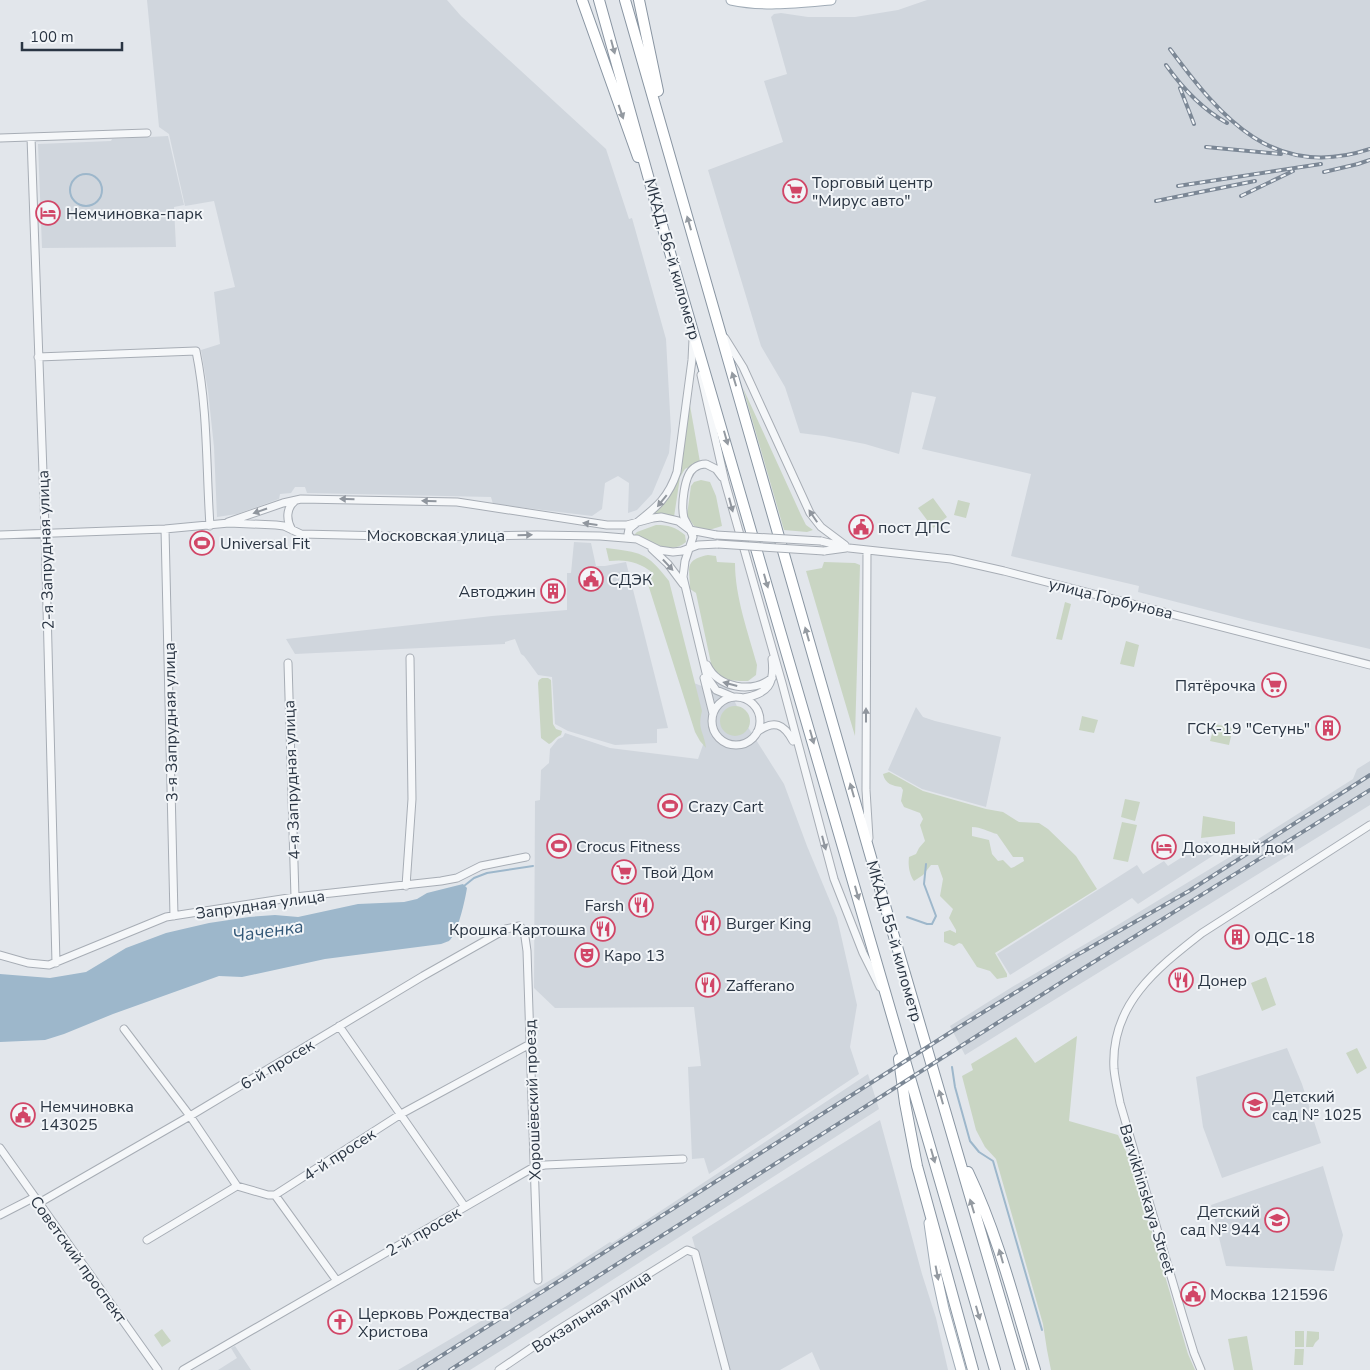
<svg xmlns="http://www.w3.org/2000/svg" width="1370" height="1370" font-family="'Nunito Sans',sans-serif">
<rect width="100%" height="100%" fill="#e2e6eb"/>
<path fill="#d0d6dd" d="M147 0H447L461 16 606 149 629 219 632 218 666 339 671 431 669 453 652 494 637 510 628 513 629 483 618 476 605 483 602 509 592 516 493 504 491 497 307 493 305 487H295L291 493 280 494 279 499 237 514 217 517 214 447 208 391 201 350 220 344 214 292 235 287 214 201 185 206 169 134 159 127Z
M927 0H1370V649L1250 621 1138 592 1139 586 1011 556 1031 474 922 449 936 397 912 392 899 454 865 444 824 436 800 433 785 387 761 346 708 170 783 142 764 81 787 74 771 17 774 14 781 13 808 17H855L898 10Z
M168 136 184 205 174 207 176 247 42 248 38 144 111 141 112 139Z
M574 542 591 543 596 566H605L626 562 668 728 657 729V743L615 745 568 731 555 724 552 677 538 675 524 656 521 654 515 639 505 642V644L295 654 286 639 492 616 567 610V573H571Z
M725 681 744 721 784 784 807 846 837 918 857 1005 850 1047 859 1074 709 1174 704 1158 692 1159 688 1067 701 1066 694 1007 555 1008 534 988 535 801 540 800 541 770 549 763 550 749 558 739 563 737 565 733 610 748 698 759 704 742 694 725V683L704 687Z
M916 707 923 717 935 721 1001 737 986 807 922 789 888 770Z
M1370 761V805L965 1055 950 1026 1012 987 1116 926 1233 855 1353 779 1357 769Z
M1207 841 1217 853 1138 904 1132 898 1010 975 997 954 1137 865 1143 874 1164 861 1168 866Z
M1287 1048 1302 1084 1321 1143 1222 1178 1203 1127 1196 1077Z
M868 1074 879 1109 553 1318 470 1370H398L559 1275 610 1242 612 1243Z
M880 1120 922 1274 936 1318 948 1370H820L812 1352 780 1370H730L692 1237Z
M1323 1166 1343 1235 1334 1271 1226 1266 1211 1205Z
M235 1346 251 1370H218L237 1358 231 1348Z"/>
<path fill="#c9d5c3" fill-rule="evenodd" d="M743 388 801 515 806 525 813 530 807 532 784 530Z
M689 400 700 462 685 469 680 477 674 517 667 515H653L670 496 679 473Z
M701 480 710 482 716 496 722 526 706 531 694 526 690 520 687 515 691 486 694 482Z
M933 498 947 517 933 528 918 508Z
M958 500 970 503 966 518 954 515Z
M656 525C669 525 675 527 685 535L686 542C671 556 650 540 633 536L637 532Z
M606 548C641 553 646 551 669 581L702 711C697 730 704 731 706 748L700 741 695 732 646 578 653 573C639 562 627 559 609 561Z
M708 555 716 556 717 562 735 563C735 597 748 632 757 665L756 675 748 681C732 681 722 681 712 668L696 593 690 589C690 569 683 560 708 555Z
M824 562 855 563 860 565 855 736 806 571 822 568Z
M1065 602 1071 604 1062 640 1056 639Z
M1126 641 1139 645 1134 667 1120 664Z
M542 678H548L551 680 553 724 556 729 562 731 561 735C554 738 554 742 549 744L541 738 538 683 539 680Z
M720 721a15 15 0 1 1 30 0a15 15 0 1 1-30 0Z
M1082 716 1098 720 1094 733 1079 730Z
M1215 724 1233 728 1229 745 1210 741Z
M889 772 923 791 986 809 1003 812 1019 822 1039 823 1048 829 1076 856 1097 889 995 953 1007 974V977L997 979 990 971 977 967 962 944 959 943 954 946 944 942V932L950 930 956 933V930L949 918 953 909 940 896 943 879 938 865H931L923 875 914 881C909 874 908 865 909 857L916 854 919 848 925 841 920 825 923 819 920 813 904 807 901 801 903 790 901 787C893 786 885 784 883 774ZM972 827C981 827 989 832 997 834L1013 857H1023L1024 861 1014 867 1011 868 1003 860 998 861 992 854 989 840 972 836Z
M1125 799 1140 802 1135 821 1121 817Z
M1203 816 1235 822V834L1201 838Z
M1122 822 1137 825 1128 862 1113 859Z
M1266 977 1276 1005 1262 1011 1251 983Z
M1077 1036 1069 1121 1118 1135 1132 1164 1188 1354 1195 1370H1051L1047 1350 1043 1324 996 1159 985 1147 976 1130 962 1076 973 1070 971 1064 1016 1037 1035 1063Z
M1357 1048 1367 1068 1357 1074 1346 1053Z
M162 1329 171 1341 162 1347 154 1335Z
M1295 1331H1304V1347H1295Z
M1307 1331 1319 1332V1339L1315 1343 1313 1347H1306Z
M1247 1336 1253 1370H1234L1228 1339Z
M1295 1349H1304L1303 1365H1294Z"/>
<path fill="#9db7cb" d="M463 884 467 888C465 900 458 933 449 941 446 942 444 943 441 944L325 959 242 977 219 976 113 1014 64 1034 45 1040 0 1042V974L50 978 86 972 126 948 166 933 209 923 249 917 275 915 298 917 358 904 404 902 417 899 427 893Z"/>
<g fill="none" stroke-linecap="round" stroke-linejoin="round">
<path stroke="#9db7cb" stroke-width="2" d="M70 190a16 16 0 1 1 32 0a16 16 0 1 1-32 0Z
M464 886 474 878 487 873 533 866
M907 917 927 924H932L936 916 924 884 926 864
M952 1067 955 1087 970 1141 979 1152 993 1161 1042 1330"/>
<g stroke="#a7adb5" stroke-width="9">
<path id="minor" d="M31 137 45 529 56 963
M0 138 147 133
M725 338 743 367 810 513 821 527 845 545
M38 357 196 351C208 410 206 467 210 526
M701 375 725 482 782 683 834 879 863 953 880 987
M722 477 716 469 706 464C702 464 698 465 694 468 684 475 681 506 684 518 687 524 691 530 693 537L685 561 683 577 707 677 716 690 733 697
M228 522 283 503 301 499 457 502 607 525H627L653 518 661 517 678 521 690 530 716 535
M165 529 174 916
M292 530C286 520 286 508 295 501
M0 535 165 529 229 523 276 525 284 526 301 534 431 537 537 535 600 536 637 539 659 550 673 552 682 551 698 545 718 544
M631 538 628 534 629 529C652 510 667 502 677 472L692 360 693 339
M821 541 849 548 951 559 1004 571 1370 665
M652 549 668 564 683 584
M867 550 866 790 869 838
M824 551 846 548
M288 663 295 897
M707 665C718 688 752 694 772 678
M704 678 713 714
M712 721a24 24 0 1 1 48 0a24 24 0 1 1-48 0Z
M743 698C768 694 775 684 772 659
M757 732C774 719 784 724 793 741
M406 886 412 799 410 658
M0 955 28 963 49 965 166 917 295 897 441 881 457 878 481 866 526 857
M339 1026 465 1207
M124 1029 190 1116 237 1186
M0 1148 158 1370
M275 1195 337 1281
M39 1203 190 1116 423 976 506 929 519 926 524 930 527 951 538 1280
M0 1215 35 1197
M147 1240 237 1186 268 1195H275L401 1114 530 1044
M183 1370 534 1167 545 1165 683 1159
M499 1370 558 1330 687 1250 695 1253 726 1370
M1201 1370 1194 1353 1183 1317 1120 1103C1118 1092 1115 1080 1114 1069 1110 1005 1156 969 1202 933L1370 825"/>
</g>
<g stroke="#a1acb7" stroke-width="11">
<path id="major" d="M731 0C764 7 797 3 831 0
M929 1223 936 1272 944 1309 961 1370"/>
</g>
<g stroke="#8995a2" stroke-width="12">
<path id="highway" d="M582 0 638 157
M599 0 655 201 995 1370
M625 0 874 868 1021 1370
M639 0 658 91
M899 1059 905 1103 917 1166 973 1370
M968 1172C998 1235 1015 1303 1035 1370"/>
</g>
<use href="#minor" stroke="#f5f7f9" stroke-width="7"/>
<use href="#major" stroke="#fff" stroke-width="9"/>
<use href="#highway" stroke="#fff" stroke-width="10"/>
<g stroke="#7b8795" stroke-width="4">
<path id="rail" d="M1170 49C1222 119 1274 181 1370 149
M1166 65C1183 89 1202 109 1227 123
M1180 88 1194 124
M1206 147 1281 154
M1324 172 1358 164 1370 160
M1178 186 1321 164
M1241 196 1293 171
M1156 201 1255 181
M419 1370 951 1032 1070 959 1189 891 1370 775
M450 1370 1076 973 1370 790"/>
</g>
<use href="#rail" stroke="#f2f5f8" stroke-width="2" stroke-dasharray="5.5" stroke-linecap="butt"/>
<g stroke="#a7adb5" stroke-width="9" stroke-linecap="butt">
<path id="minor-bridge" d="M716 535 821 541
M718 544 824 551"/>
</g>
<use href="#minor-bridge" stroke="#f5f7f9" stroke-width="7"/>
</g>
<defs><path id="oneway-solid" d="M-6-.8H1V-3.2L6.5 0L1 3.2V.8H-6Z" transform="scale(1.25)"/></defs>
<g fill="#949aa1">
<use href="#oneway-solid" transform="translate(613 47) rotate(75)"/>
<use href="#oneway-solid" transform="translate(621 112) rotate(71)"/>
<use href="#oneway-solid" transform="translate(689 223) rotate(-106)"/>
<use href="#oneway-solid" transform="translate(734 379) rotate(-107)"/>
<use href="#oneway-solid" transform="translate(726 438) rotate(74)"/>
<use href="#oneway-solid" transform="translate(766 581) rotate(74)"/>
<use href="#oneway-solid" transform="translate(807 634) rotate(-106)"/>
<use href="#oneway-solid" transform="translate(812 737) rotate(74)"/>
<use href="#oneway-solid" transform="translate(852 790) rotate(-106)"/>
<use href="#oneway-solid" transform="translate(857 893) rotate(74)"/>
<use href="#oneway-solid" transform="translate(941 1097) rotate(-106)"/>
<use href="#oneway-solid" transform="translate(933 1156) rotate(74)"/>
<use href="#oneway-solid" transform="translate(972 1206) rotate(-107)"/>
<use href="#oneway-solid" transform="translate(1001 1256) rotate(-106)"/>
<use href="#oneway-solid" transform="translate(937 1273) rotate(79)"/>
<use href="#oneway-solid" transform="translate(978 1313) rotate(74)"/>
</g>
<g fill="#90969e">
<use href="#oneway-solid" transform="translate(347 499) rotate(-179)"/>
<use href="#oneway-solid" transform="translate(429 501) rotate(-179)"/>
<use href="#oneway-solid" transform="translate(662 501) rotate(129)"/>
<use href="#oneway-solid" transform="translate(731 505) rotate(75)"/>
<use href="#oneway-solid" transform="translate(260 511) rotate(161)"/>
<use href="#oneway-solid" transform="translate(813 516) rotate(-124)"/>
<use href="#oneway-solid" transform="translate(590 524) rotate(-172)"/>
<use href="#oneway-solid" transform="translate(525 535) rotate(-1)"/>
<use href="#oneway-solid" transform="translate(668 565) rotate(47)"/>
<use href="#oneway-solid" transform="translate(730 684) rotate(-165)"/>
<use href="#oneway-solid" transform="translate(866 715) rotate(-90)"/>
<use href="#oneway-solid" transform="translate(824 843) rotate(75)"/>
</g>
<defs>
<g id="supermarket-ring" transform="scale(1.25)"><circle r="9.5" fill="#f2f5f8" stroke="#d14667" stroke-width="1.5"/><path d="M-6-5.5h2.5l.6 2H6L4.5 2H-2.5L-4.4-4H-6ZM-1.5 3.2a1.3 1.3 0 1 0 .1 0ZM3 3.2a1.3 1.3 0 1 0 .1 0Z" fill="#d14667"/></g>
<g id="hotel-ring" transform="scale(1.25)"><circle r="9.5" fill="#f2f5f8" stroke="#d14667" stroke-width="1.5"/><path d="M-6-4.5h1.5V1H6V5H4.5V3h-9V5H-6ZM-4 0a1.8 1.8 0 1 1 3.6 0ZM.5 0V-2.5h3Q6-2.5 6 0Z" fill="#d14667"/></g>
<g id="civic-ring" transform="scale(1.25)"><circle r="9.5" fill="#f2f5f8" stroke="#d14667" stroke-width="1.5"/><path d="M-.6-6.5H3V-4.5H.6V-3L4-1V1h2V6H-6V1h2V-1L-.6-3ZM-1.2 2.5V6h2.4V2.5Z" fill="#d14667"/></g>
<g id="stadium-ring" transform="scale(1.25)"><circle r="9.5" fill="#f2f5f8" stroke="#d14667" stroke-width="1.5"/><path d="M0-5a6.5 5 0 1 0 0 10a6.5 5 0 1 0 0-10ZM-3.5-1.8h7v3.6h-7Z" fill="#d14667"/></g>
<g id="building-ring" transform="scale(1.25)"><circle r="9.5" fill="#f2f5f8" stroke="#d14667" stroke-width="1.5"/><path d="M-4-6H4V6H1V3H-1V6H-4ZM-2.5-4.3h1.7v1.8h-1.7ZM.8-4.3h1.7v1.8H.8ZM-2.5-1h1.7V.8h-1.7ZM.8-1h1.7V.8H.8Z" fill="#d14667"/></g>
<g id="restaurant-ring" transform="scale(1.25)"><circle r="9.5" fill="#f2f5f8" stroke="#d14667" stroke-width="1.5"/><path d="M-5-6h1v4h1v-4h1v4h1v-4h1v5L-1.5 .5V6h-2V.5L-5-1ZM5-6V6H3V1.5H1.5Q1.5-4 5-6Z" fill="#d14667"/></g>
<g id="theatre-ring" transform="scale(1.25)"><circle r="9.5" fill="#f2f5f8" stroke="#d14667" stroke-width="1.5"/><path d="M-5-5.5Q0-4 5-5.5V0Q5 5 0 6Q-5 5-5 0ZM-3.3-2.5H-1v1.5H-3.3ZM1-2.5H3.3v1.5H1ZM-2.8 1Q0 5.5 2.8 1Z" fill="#d14667"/></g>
<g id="school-ring" transform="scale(1.25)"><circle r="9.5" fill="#f2f5f8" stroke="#d14667" stroke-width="1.5"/><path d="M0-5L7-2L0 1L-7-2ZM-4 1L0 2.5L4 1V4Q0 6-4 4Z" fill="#d14667"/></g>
<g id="church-ring" transform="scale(1.25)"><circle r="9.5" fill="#f2f5f8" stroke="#d14667" stroke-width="1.5"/><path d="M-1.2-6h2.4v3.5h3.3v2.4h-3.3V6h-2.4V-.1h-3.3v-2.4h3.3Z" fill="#d14667"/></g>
</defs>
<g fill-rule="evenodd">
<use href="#supermarket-ring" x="795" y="191"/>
<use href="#hotel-ring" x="48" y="213"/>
<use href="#civic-ring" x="861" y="527"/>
<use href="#stadium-ring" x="202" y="543"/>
<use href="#civic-ring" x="591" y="579"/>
<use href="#building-ring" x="553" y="591"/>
<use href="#supermarket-ring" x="1274" y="685"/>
<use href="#building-ring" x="1328" y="728"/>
<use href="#stadium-ring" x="670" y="806"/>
<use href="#stadium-ring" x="559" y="846"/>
<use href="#hotel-ring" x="1164" y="847"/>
<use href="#supermarket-ring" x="624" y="872"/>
<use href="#restaurant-ring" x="641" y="905"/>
<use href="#restaurant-ring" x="708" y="923"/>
<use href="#restaurant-ring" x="603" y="929"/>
<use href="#building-ring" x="1237" y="937"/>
<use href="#theatre-ring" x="587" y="955"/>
<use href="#restaurant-ring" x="1181" y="980"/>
<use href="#restaurant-ring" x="708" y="985"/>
<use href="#school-ring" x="1255" y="1105"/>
<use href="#civic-ring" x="23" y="1115"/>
<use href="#school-ring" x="1277" y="1220"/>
<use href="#civic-ring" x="1193" y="1294"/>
<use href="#church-ring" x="340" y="1322"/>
</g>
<g text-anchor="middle" stroke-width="4" stroke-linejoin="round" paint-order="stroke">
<g font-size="16" fill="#2a3543" stroke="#f2f5f8" text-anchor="start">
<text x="812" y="188">Торговый центр<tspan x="812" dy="18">"Мирус авто"</tspan></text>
<text x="66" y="219">Немчиновка-парк</text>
<text x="878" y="533">пост ДПС</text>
<text x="220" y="549">Universal Fit</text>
<text x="608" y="585">СДЭК</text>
<text x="536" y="597" text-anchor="end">Автоджин</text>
<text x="1256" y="691" text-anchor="end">Пятёрочка</text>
<text x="1310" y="734" text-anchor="end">ГСК-19 "Сетунь"</text>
<text x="688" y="812">Crazy Cart</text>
<text x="576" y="852">Crocus Fitness</text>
<text x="1182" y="853">Доходный дом</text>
<text x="642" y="878">Твой Дом</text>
<text x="624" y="911" text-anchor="end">Farsh</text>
<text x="726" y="929">Burger King</text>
<text x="586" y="935" text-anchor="end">Крошка Картошка</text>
<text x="1254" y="943">ОДС-18</text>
<text x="604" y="961">Каро 13</text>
<text x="1198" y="986">Донер</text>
<text x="726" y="991">Zafferano</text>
<text x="1272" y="1102">Детский<tspan x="1272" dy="18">сад № 1025</tspan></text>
<text x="40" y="1112">Немчиновка<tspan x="40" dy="18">143025</tspan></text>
<text x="1260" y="1217" text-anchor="end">Детский<tspan x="1260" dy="18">сад № 944</tspan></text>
<text x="1210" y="1300">Москва 121596</text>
<text x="358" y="1319">Церковь Рождества<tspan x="358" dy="18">Христова</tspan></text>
</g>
<g font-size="16" fill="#2a3543" stroke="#f2f5f8">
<text transform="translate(673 259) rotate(74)" y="6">МКАД, 56-й километр</text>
<text x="436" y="541">Московская улица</text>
<text transform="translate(45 550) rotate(-92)" y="6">2-я Запрудная улица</text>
<text transform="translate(1111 598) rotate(14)" y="6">улица Горбунова</text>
<text transform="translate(170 722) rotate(-91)" y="6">3-я Запрудная улица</text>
<text transform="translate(291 780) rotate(-92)" y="6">4-я Запрудная улица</text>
<text transform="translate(260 904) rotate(-8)" y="6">Запрудная улица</text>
<text transform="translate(895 941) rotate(74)" y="6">МКАД, 55-й километр</text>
<text transform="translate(277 1064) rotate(-31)" y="6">6-й просек</text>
<text transform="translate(532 1100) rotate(-92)" y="6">Хорошёвский проезд</text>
<text transform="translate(339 1154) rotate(-33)" y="6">4-й просек</text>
<text transform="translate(1148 1199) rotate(73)" y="6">Barvikhinskaya Street</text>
<text transform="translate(423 1231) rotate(-30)" y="6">2-й просек</text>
<text transform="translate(79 1259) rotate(54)" y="6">Советский проспект</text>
<text transform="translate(591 1311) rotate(-33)" y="6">Вокзальная улица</text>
</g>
<g font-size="18" font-style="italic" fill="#335878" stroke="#f2f5f8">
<text transform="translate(268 931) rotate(-8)" y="6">Чаченка</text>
</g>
</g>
<path d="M22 42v8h100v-8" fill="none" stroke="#2a3543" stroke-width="2.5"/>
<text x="30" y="42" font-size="15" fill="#2a3543" stroke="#f2f5f8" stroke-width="4" paint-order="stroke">100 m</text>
</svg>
